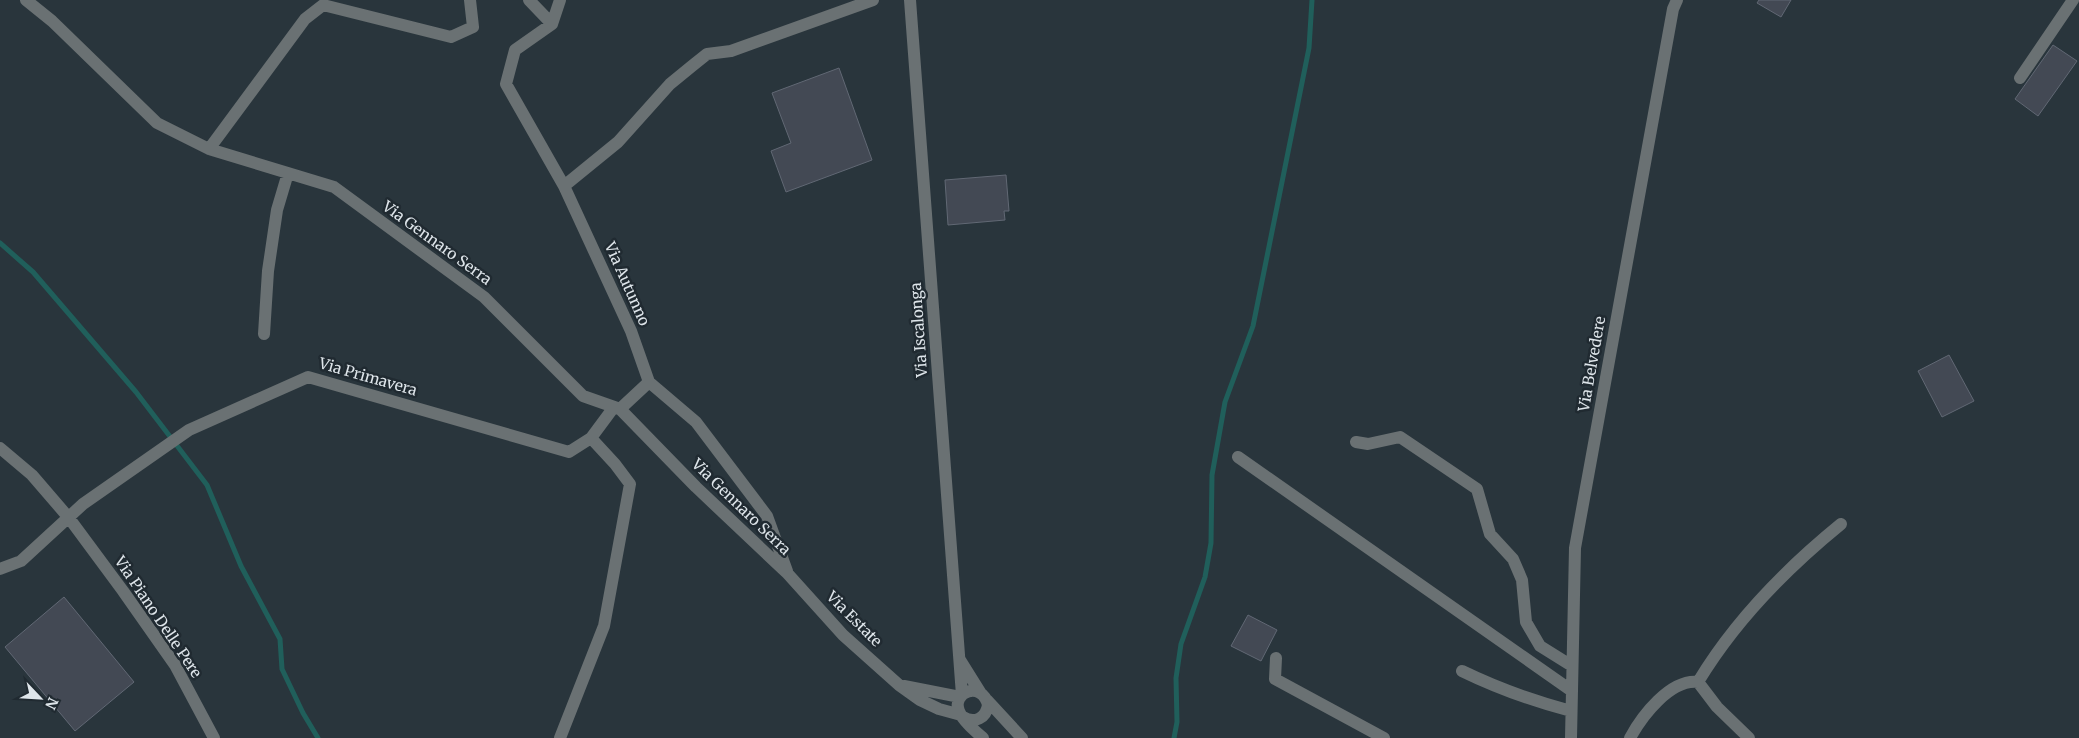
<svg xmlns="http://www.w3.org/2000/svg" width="2079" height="738" font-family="Merriweather,serif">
<rect width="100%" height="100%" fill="#29353c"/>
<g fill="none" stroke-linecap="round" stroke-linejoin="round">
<path stroke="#205f5b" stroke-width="5" d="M0 243 33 272 136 392 207 485 241 566 280 639 282 669 303 713 318 738
M1174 738 1177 722 1176 678 1181 644 1205 577 1211 543 1212 475 1225 402 1253 326 1309 48 1312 0"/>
</g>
<path fill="#434954" stroke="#616874" d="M1759 0H1791L1781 17 1757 3Z
M2053 45 2077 61 2038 116 2015 99Z
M839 68 872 160 786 192 771 151 791 143 772 93Z
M1006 175 1009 211H1004L1005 220 948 225 945 180Z
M1949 355 1974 401 1942 417 1918 371Z
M64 597 134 682 75 731 5 647Z
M1248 615 1277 630 1261 661 1231 646Z"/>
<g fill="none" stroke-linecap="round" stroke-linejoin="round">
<path stroke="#6a7173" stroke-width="12" d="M26 0 52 21 157 123 209 149 334 187 484 297 583 396 620 409 696 487 788 574 843 635 899 685 920 700 939 709 961 715
M529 0 552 24
M560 0 552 24 515 50 506 84 564 186 631 331 649 382 696 422 767 516 787 571
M910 0 962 695
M2020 78 2073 0
M209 149 305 19 323 5 451 37 473 27 470 0
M564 186 618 142 670 84 692 66 707 54 731 51 873 0
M264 334 268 271 277 210 288 173
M620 409 649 382
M1356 442 1368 444 1400 437 1477 489 1490 534 1513 559 1522 580 1526 622 1540 646 1572 666
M0 448 32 475 69 518 123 591 175 665 214 738
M1238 457 1572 691
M0 569 21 561 83 504 189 430 308 377 569 452 591 438 614 407
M1276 658 1275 679 1384 738
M960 660 980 692
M1462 671C1497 688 1533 701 1571 711
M1698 682C1734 622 1787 568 1841 524
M904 686 960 697
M987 700 1022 738
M963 717C975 724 986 718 988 705 982 680 951 692 959 711 963 721 975 731 983 738
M560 738 604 626 630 484 615 464 591 438
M1571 738 1575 548 1673 9 1677 0
M1630 738C1642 716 1670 679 1698 682L1717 707 1749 738"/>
</g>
<g text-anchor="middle" stroke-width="5" stroke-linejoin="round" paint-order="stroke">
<g font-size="15" fill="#dee5ea" stroke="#202a31">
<text transform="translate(437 243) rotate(36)" y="5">Via Gennaro Serra</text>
<text transform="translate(627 284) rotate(66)" y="5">Via Autunno</text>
<text transform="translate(919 330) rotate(-94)" y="5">Via Iscalonga</text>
<text transform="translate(1592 364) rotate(-80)" y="5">Via Belvedere</text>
<text transform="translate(368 377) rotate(16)" y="5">Via Primavera</text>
<text transform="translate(741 507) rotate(44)" y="5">Via Gennaro Serra</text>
<text transform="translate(158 617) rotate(56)" y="5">Via Piano Delle Pere</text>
<text transform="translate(854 619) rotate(45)" y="5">Via Estate</text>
</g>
</g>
<g transform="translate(40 698) rotate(115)" stroke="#202a31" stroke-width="4" paint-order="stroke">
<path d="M0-4L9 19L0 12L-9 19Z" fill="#dee5ea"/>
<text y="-8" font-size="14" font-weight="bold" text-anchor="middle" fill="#dee5ea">N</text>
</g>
</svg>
